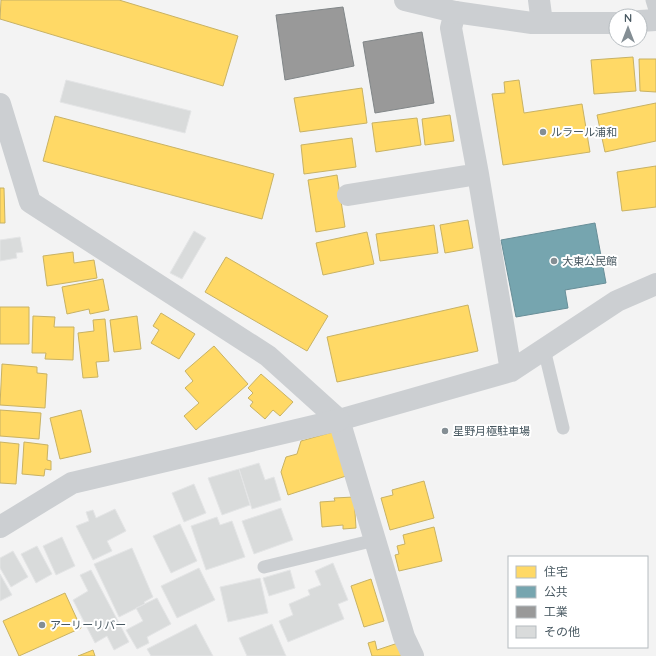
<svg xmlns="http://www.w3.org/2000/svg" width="656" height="656" font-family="Quicksand,'Noto Sans JP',sans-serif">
<rect width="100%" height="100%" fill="#f3f3f3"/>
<path fill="#ffd966" stroke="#c8b264" d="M1 0H119L238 36 223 86 0 19Z
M633 57 636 91 594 94 591 60Z
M639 59H656V92L640 91Z
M519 80 524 113 582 104 590 152 503 165 492 94 505 93 504 82Z
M362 88 367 123 300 132 294 98Z
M656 103V141L605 152 597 115Z
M450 115 454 141 425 145 422 119Z
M55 116 274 174 262 219 43 161Z
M417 118 421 145 376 152 372 123Z
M352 138 356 167 304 174 301 145Z
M656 166V207L622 211 617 172Z
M337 175 345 227 316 232 308 180Z
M0 188H4L5 223H0Z
M468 220 473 248 445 253 440 225Z
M434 225 438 253 380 261 376 234Z
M367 232 374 264 323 275 316 243Z
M73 252 74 263 94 260 97 278 47 286 43 256Z
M226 257 328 316 307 351 205 292Z
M103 279 109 310 90 314 89 309 67 314 62 287Z
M468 305 478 351 337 382 327 337Z
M0 307H29V344H0Z
M161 313 195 334 179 359 151 343 159 330 153 326Z
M33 316 55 317 54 327H74L73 360 45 359 46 353H32Z
M137 316 141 349 114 352 110 320Z
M105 319 109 361 96 362 98 377 83 378 78 333 94 331 93 320Z
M214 346 248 384 196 430 184 416 199 403 185 388 193 381 185 371Z
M2 364 37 367V373L47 374 45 408 0 405Z
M261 374 293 402 280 416 273 410 265 419 250 406 253 402 248 398 253 393 248 388Z
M0 410 41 413 39 439 0 436Z
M81 410 91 452 60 459 50 418Z
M333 432 346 476 288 495 281 472 286 457 297 454 301 441Z
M0 442 19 444 16 484 0 483Z
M24 442 48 445 47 460 51 461V470L45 469 44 476 22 474Z
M424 481 434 518 390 530 381 498 393 495 392 490Z
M354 497 356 528 343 529V525L322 527 320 502 335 501 334 498Z
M434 527 442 561 399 571 395 555 399 554 397 546 405 544 403 535Z
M371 579 384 621 364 627 351 586Z
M65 593 81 628 19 656 3 621Z
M375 641 377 650 398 643 402 656H372L368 643Z
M93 650 95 656H78Z"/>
<path fill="#76a5af" stroke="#688e98" d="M595 223 606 283 565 290 568 308 516 317 501 240Z"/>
<path fill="#999" stroke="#818688" d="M343 7 354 66 285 80 276 15Z
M422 32 434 103 375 113 363 42Z"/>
<path fill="#d9dbdb" stroke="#e4e5e6" d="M66 80 191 111 185 133 60 102Z
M194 231 206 238 182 279 170 273Z
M20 237 23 252 16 253 17 258 0 261V240Z
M259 463 265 480 274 477 281 500 252 509 239 469Z
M239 469 250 505 222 515 208 478Z
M194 484 206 513 184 522 172 493Z
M281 508 293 540 254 554 242 521Z
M115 509 126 531 107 541 112 551 93 560 76 526 89 521 86 512 93 510 96 518Z
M217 517 220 525 232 521 245 557 206 570 191 526Z
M180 524 197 561 171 573 153 536Z
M62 537 75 566 56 575 43 546Z
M37 546 52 574 36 583 21 554Z
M132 548 153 597 144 602 145 604 119 617 94 564Z
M13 551 28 577 11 587 0 568V558Z
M333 563 348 600 338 604 344 619 288 642 279 621 293 615 289 604 310 595 308 590 321 585 315 571Z
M199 568 215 600 177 618 161 586Z
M91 570 129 642 114 650 107 636 95 643 73 600 88 591 80 575Z
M290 570 295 588 269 596 263 578Z
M0 574 12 595 0 601Z
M260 578 268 613 228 622 220 587Z
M157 598 171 624 147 637 149 643 137 649 126 630 143 621 136 608Z
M196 624 213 656H151L147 649Z
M272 624 286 656H247L239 638Z"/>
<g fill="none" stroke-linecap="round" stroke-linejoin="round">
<path stroke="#cccfd2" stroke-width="13" d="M652 0 656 13
M544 349 563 428
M264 567 375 540"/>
<path stroke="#cccfd2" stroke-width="22" d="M539 0 542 23
M455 12 451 28 478 174 511 371
M640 21 656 20
M0 104 30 202 268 356 339 420 404 637 413 656
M348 195 478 174
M339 420 511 371 617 301 656 284"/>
<path stroke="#cccfd2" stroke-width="22" d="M405 0 455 12 532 23H616
M0 527 72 483 339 420"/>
</g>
<g fill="#848e94" stroke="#fff" stroke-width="1.5">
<circle cx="543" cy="132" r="4"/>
<circle cx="554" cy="261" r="4"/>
<circle cx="445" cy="431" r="4"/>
<circle cx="42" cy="625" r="4"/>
</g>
<g text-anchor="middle" stroke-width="4" stroke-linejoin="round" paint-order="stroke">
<g font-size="11" fill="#485861" stroke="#fff" text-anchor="start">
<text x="551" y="136">ルラール浦和</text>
<text x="562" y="265">大東公民館</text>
<text x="453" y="435">星野月極駐車場</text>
<text x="50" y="629">アーリーリバー</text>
</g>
</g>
<rect x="508" y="556" width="140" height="92" fill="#ffffff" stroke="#b6bcc0"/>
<rect x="516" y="566" width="20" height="12" fill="#ffd966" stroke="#b6bcc0"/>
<text x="544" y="576" font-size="12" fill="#485861">住宅</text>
<rect x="516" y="586" width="20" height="12" fill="#76a5af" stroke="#b6bcc0"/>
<text x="544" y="596" font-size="12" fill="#485861">公共</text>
<rect x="516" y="606" width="20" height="12" fill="#999999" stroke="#b6bcc0"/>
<text x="544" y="616" font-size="12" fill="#485861">工業</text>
<rect x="516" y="626" width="20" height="12" fill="#d9dbdb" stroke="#b6bcc0"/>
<text x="544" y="636" font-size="12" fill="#485861">その他</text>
<g transform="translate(628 28)"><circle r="19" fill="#ffffff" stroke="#b6bcc0"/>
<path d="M0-3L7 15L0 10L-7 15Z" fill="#848e94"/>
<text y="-6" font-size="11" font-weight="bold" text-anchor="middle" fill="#485861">N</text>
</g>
</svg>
